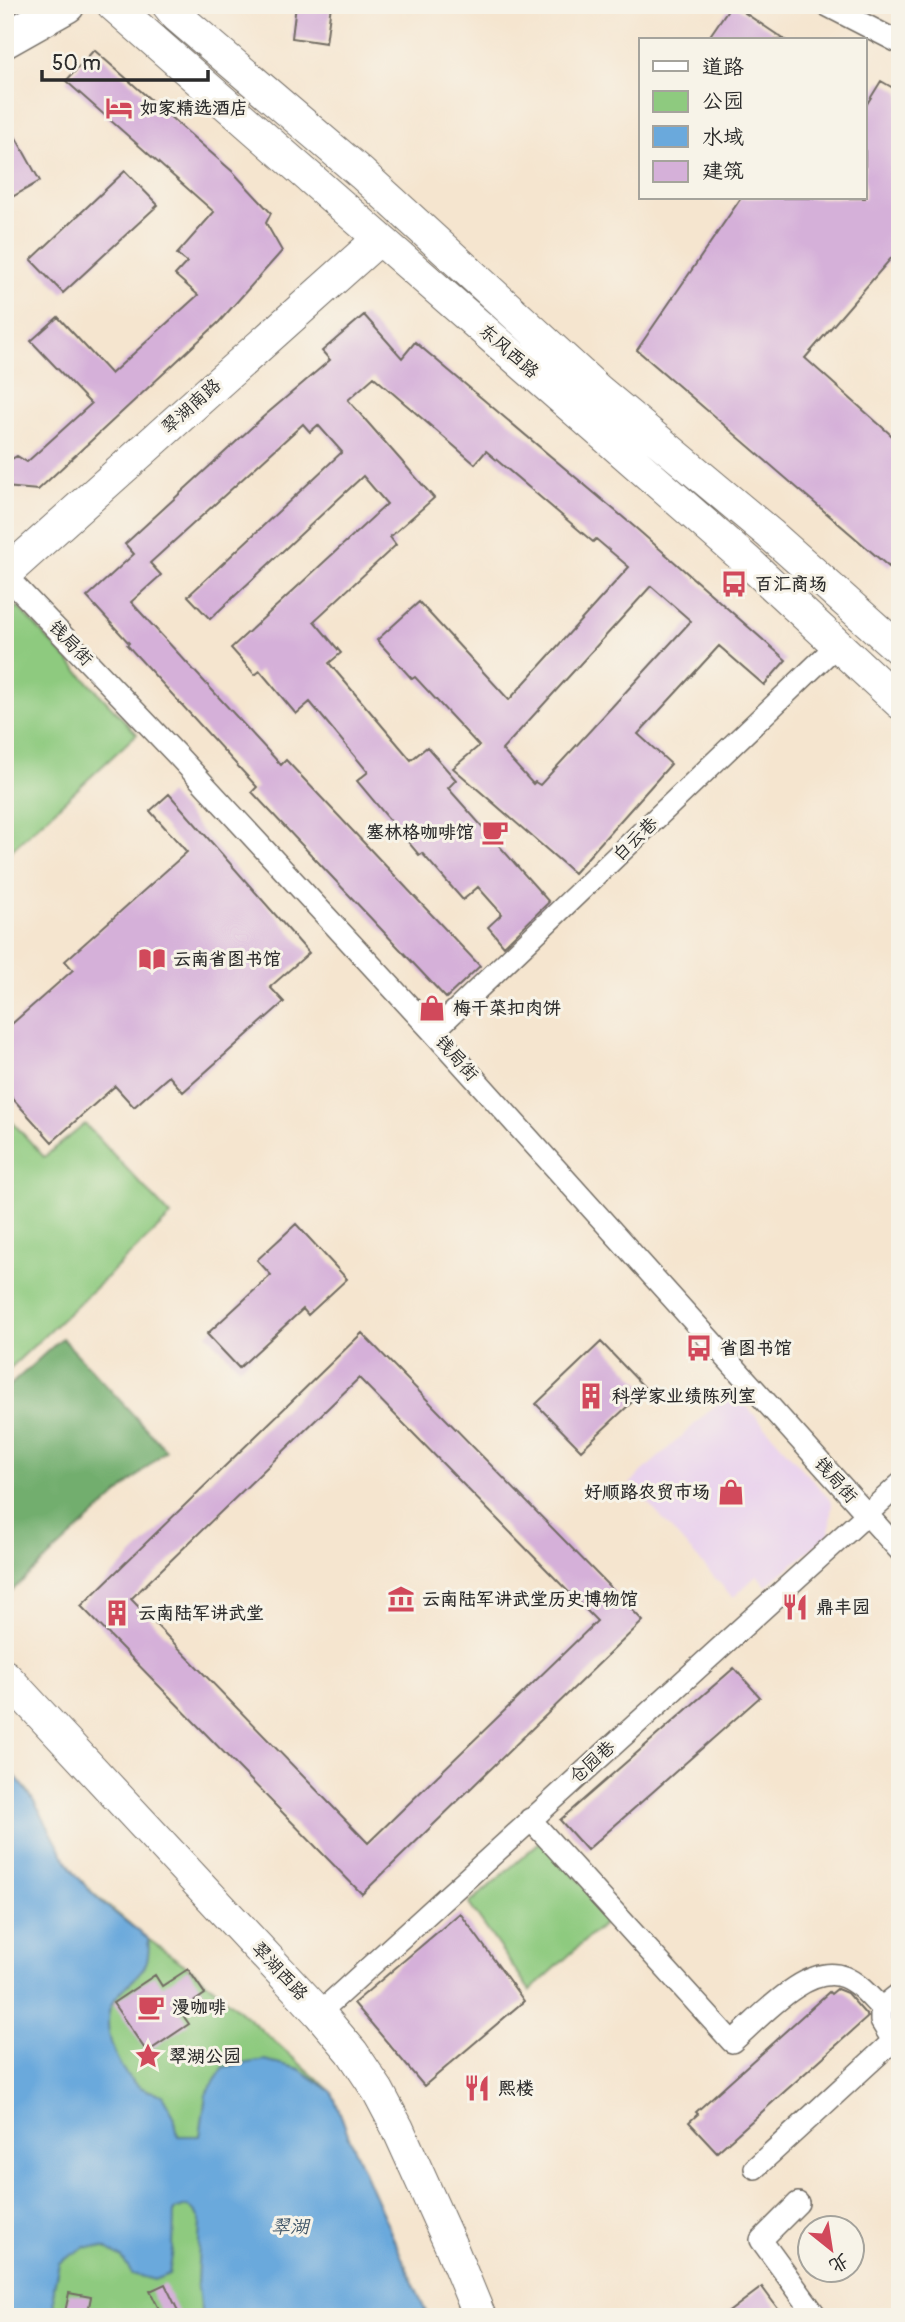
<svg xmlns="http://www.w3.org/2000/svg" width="905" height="2322" font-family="Pangolin,'LXGW WenKai TC',sans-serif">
<rect width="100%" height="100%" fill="#f7f3e8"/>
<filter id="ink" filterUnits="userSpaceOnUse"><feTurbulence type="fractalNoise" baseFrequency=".0143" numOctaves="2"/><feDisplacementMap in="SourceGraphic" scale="14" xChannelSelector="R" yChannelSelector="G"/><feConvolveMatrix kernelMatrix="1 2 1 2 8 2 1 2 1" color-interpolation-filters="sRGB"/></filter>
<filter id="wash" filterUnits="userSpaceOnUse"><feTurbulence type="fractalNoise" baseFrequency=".00686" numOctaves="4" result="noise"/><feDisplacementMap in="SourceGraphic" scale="28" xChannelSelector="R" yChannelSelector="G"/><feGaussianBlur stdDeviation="1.57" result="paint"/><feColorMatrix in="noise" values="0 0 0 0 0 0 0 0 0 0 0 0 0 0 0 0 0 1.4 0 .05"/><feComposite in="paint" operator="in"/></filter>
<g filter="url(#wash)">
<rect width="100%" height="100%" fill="#f5e5cf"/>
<path fill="#e9d2ed" d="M732 1390 832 1502 829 1534 766 1586 757 1575 733 1598 630 1483Z"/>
<path fill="#8eca7f" stroke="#5c7a55" stroke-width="2" d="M17 606 137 734 5 856V618Z
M5 1114 44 1157 85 1124 171 1216 5 1373Z
M5 1766 28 1791 64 1857 78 1877 94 1894 148 1939 199 1975 332 2092 351 2142 428 2317H5Z
M542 1840 612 1916 530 1991 469 1904Z"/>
<path fill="#72ae6e" stroke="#4e6c4c" stroke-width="2" d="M62 1338 166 1450 5 1597V1390Z"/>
<path fill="#6aa9dc" stroke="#4a6a84" stroke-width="2" d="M5 1766C39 1796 50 1839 76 1874 94 1900 124 1919 148 1939 153 1976 130 1976 113 2002 99 2024 117 2071 137 2085 143 2090 154 2092 162 2095L174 2116 178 2136H200L206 2094 224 2067 265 2060 299 2069 332 2092 351 2142 428 2317H202L197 2283 200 2220 195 2212 187 2206 174 2210 173 2250 169 2274 154 2280 132 2274 122 2258 105 2248 85 2247 59 2263 54 2287 55 2317H5Z"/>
<g id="blocks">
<path fill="#d5b0d9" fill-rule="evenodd" d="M296 5H331L326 43 292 38Z
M731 5H733L785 40H707Z
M94 50 233 172 271 213 266 223 282 251 219 322 38 490 5 487V463L17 456 27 462 91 404 31 341 58 317 111 374 198 295 175 275 187 262 177 254 214 212 66 81Z
M881 81 900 92V248L805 358 900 443V554L889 567 637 350 741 198H865V107Z
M5 118 40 181 5 201Z
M125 171 158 205 63 293 31 260Z
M364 315 402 358 415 342 637 529 786 660 764 685 719 646 638 734 671 764 574 873 453 768 479 746 415 677 412 679 377 640 419 602 509 700 629 567 596 539 593 542 486 451 475 464 374 377 348 400 434 498 390 537 396 545 314 621 341 653 329 663 411 760 427 747 456 780 448 788 549 902 504 946 488 927 502 914 478 887 463 900 422 853 419 855 357 781 368 772 310 702 296 714 260 671 255 675 231 648 387 504 363 476 210 619 188 596 342 452 318 425 310 432 303 424 150 563 161 575 131 602 281 765 286 760 480 966 446 998 252 792 257 787 127 645 129 643 87 597 134 554 125 544 263 417 330 360 322 351ZM651 586 691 621 540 785 535 782 533 784 502 750Z
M169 794 309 953 270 987 284 1002 183 1092 169 1076 134 1107 115 1086 52 1142 5 1090V1030L73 970 65 961 187 852 150 811Z
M296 1224 347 1279 308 1315 303 1309 239 1368 207 1334 271 1275 257 1260Z
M362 1333 643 1621 362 1894 81 1606ZM359 1378 597 1621 368 1843 131 1599Z
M601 1342 646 1389 581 1450 536 1404Z
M734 1668 760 1697 587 1850 560 1820Z
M460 1913 524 2001 424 2086 354 2003Z
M188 1969 205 1994 180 2011 189 2024 147 2052 113 2003 155 1975 162 1986Z
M837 1989 847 1993 868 2017 717 2152 689 2122 698 2114 696 2112 829 1992 831 1994Z
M165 2284 181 2317H163L150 2291Z
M762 2287 784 2317H722Z
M69 2293 91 2297 87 2317H64Z"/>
</g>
</g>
<g filter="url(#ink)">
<use href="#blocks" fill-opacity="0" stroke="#726c64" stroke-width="2"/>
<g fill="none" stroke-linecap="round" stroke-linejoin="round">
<g stroke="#726c64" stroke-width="24">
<path id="street" d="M826 5 900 43
M5 575 178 756 433 1032 900 1551
M433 1032 837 645
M530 1819 732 2042C758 2020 807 1962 844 1977 859 1983 870 1997 881 2008L900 1993
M319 2013 900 1484
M755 2168 893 2041 881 2021V2008
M798 2203 761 2240 817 2317"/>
</g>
<g stroke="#726c64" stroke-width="34">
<path id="secondary" d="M113 5 746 560 900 703
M168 5 177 16 362 174 598 390 770 534 900 650
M5 574 379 239
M5 1676 319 2013 352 2052 378 2091 398 2129 450 2244 480 2317"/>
</g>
<g stroke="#726c64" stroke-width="38">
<path id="primary" d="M5 40 67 5"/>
</g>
<use href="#street" stroke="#fff" stroke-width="21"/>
<use href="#secondary" stroke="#fff" stroke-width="32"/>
<use href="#primary" stroke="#fff" stroke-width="35"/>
</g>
</g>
<defs>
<g id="hotel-bare" transform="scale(2.1)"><path d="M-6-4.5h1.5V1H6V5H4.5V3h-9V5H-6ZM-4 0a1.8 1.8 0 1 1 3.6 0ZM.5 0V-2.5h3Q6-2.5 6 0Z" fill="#d1495b" stroke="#f7f3e8" stroke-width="2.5" paint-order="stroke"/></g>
<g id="bus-bare" transform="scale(2.1)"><path d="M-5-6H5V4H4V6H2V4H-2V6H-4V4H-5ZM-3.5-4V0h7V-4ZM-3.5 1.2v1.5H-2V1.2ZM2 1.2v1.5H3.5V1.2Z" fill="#d1495b" stroke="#f7f3e8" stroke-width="2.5" paint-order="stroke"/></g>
<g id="cafe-bare" transform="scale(2.1)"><path d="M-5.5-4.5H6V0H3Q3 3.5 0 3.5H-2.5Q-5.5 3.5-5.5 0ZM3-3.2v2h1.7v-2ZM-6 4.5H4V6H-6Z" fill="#d1495b" stroke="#f7f3e8" stroke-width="2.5" paint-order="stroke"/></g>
<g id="library-bare" transform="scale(2.1)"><path d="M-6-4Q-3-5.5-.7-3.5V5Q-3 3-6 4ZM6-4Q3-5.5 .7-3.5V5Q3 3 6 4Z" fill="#d1495b" stroke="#f7f3e8" stroke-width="2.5" paint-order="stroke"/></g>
<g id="shop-bare" transform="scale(2.1)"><path d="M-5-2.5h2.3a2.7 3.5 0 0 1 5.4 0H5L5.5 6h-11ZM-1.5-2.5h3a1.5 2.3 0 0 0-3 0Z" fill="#d1495b" stroke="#f7f3e8" stroke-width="2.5" paint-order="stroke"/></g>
<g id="building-bare" transform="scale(2.1)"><path d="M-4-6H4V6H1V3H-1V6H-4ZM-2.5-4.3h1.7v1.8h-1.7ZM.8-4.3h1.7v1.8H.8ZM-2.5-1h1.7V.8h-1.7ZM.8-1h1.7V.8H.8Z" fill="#d1495b" stroke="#f7f3e8" stroke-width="2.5" paint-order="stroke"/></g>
<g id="museum-bare" transform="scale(2.1)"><path d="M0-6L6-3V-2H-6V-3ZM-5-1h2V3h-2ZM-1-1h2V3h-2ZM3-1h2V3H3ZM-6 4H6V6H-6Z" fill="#d1495b" stroke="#f7f3e8" stroke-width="2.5" paint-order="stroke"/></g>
<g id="restaurant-bare" transform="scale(2.1)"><path d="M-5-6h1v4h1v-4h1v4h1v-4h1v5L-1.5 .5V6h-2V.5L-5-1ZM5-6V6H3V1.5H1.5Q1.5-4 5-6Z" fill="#d1495b" stroke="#f7f3e8" stroke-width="2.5" paint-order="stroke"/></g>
<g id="sight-bare" transform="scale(2.1)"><path d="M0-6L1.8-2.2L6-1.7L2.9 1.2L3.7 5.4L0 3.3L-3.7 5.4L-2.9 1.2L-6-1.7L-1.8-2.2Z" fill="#d1495b" stroke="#f7f3e8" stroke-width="2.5" paint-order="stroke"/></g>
</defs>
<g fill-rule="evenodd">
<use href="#hotel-bare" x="119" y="108"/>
<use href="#bus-bare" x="734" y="584"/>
<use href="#cafe-bare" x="495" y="832"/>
<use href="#library-bare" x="152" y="959"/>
<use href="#shop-bare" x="432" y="1008"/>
<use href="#bus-bare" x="699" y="1348"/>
<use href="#building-bare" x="591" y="1396"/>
<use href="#shop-bare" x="731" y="1492"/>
<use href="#museum-bare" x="401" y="1599"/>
<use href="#restaurant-bare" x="795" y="1607"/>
<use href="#building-bare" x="117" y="1613"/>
<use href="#cafe-bare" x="151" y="2007"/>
<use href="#sight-bare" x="148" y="2056"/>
<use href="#restaurant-bare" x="477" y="2088"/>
</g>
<g text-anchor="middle" stroke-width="6" stroke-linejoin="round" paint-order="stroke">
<g font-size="18" font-weight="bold" fill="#2b2b2b" stroke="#f7f3e8" text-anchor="start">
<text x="140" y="114">如家精选酒店</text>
<text x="755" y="590">百汇商场</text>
<text x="474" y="838" text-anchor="end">塞林格咖啡馆</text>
<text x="173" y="965">云南省图书馆</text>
<text x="453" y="1014">梅干菜扣肉饼</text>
<text x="720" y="1354">省图书馆</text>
<text x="612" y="1402">科学家业绩陈列室</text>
<text x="710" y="1498" text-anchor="end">好顺路农贸市场</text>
<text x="422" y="1605">云南陆军讲武堂历史博物馆</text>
<text x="816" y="1613">鼎丰园</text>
<text x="138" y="1619">云南陆军讲武堂</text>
<text x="172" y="2013">漫咖啡</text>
<text x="169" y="2062">翠湖公园</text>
<text x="498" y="2094">熙楼</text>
</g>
<g font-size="18" fill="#2b2b2b" stroke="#f7f3e8">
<text transform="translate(509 351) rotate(41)" y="6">东风西路</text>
<text transform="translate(191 406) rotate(-42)" y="6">翠湖南路</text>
<text transform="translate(71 643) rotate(46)" y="6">钱局街</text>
<text transform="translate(635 839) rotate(-44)" y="6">白云巷</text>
<text transform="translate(457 1058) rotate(48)" y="6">钱局街</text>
<text transform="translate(836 1480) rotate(48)" y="6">钱局街</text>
<text transform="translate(592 1762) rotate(-42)" y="6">仓园巷</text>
<text transform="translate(280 1971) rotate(47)" y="6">翠湖西路</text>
</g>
<g font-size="19" font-style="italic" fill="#415769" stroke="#f7f3e8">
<text x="290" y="2233">翠湖</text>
</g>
</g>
<rect width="905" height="2322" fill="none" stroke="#f7f3e8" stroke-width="28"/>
<rect x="639" y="38" width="228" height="161" fill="#f7f3e8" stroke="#a5a39c" stroke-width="2"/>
<rect x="653" y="61" width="35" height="10" fill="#ffffff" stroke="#a5a39c" stroke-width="2"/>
<text x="702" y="74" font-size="21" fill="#2b2b2b">道路</text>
<rect x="653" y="91" width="35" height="21" fill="#8eca7f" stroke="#a5a39c" stroke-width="2"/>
<text x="702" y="108" font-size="21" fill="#2b2b2b">公园</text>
<rect x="653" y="126" width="35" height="21" fill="#6aa9dc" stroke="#a5a39c" stroke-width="2"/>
<text x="702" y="144" font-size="21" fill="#2b2b2b">水域</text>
<rect x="653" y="161" width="35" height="21" fill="#d5b0d9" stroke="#a5a39c" stroke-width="2"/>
<text x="702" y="178" font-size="21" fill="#2b2b2b">建筑</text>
<g transform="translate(831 2249) rotate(150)"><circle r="33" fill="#f7f3e8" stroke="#a5a39c" stroke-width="2"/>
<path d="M0-5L12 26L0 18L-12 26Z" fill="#d1495b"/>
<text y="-10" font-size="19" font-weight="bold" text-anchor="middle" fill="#2b2b2b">北</text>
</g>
<path d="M42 70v10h166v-10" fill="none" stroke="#2b2b2b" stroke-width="3.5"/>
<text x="52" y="70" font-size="21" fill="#2b2b2b" stroke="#f7f3e8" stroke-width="5" paint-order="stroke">50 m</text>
</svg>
